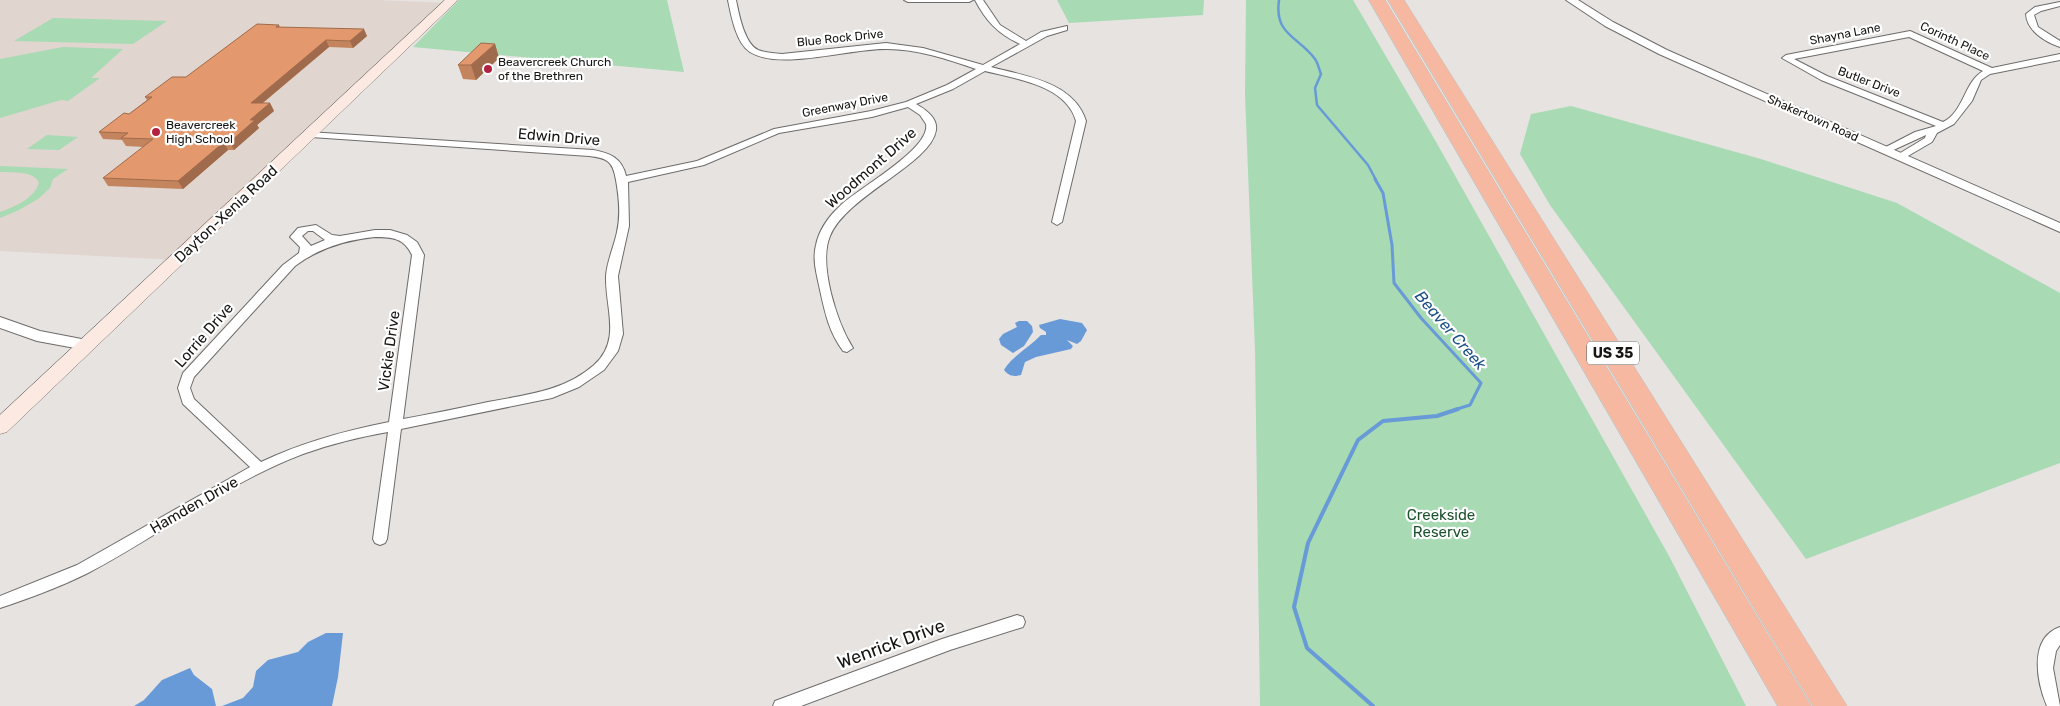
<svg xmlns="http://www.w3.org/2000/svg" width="2060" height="706" font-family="Rubik,sans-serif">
<rect width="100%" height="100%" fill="#e6e3e1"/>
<path fill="#e0d5cf" d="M0 0H377L449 3 177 260 0 251Z"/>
<path fill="#a8dab4" d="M459 0H667L684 72 413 47Z
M1057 0H1204L1203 15 1069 23Z
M1246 0H1353L1435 140 1669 556 1746 706H1260L1255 350 1245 94Z
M53 18 167 21 133 44 14 41Z
M63 47 123 49 91 78H100L68 101 61 100 0 118V59Z
M1571 106 1761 159 1897 203 2060 293V463L1806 559 1550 205 1520 154 1531 114Z
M47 135 78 137 59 150 27 149Z
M0 166 68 169 53 179 50 188 38 199 19 210 0 218V212C14 207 34 199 39 183 34 170 12 173 0 172Z"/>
<path fill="#679ad7" d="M1060 319 1082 323 1087 330 1081 341 1077 344 1067 340 1073 346 1071 349 1036 357 1025 362 1021 375C1013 377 1009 376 1004 370 1013 355 1029 348 1041 335H1046V332L1040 328 1039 325Z
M1019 321H1027L1032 326 1033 332 1024 346 1013 353 1001 345 999 339 1003 334 1017 327 1015 323Z
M326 633H343L338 677 332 706H222L243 698 253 687 256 671 268 660 298 652 308 642Z
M190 668 194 675 212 689 216 706H134L144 700 162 680Z"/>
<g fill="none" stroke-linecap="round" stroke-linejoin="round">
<path stroke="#679ad7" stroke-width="2.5" d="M1279 0C1274 35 1298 36 1315 59 1318 63 1319 69 1321 74L1315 88 1317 105 1368 165 1376 180"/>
<path stroke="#679ad7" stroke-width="3" d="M1375 179 1383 193 1392 245 1394 283 1421 318 1481 383 1470 405 1454 410"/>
<path stroke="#679ad7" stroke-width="4" d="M1373 706 1307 648 1294 607 1308 543 1358 440 1383 421 1437 416 1458 409"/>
<g stroke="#6e6c6a" stroke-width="2">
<path id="minor" d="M728 0H736C739 14 744 43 758 50 766 53 774 53 782 54L886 43 923 48 983 65 1020 44C998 34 986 21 975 0H983L1000 25 1026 41 1041 32 1067 26V30L1047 36 991 67C1025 76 1074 82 1086 121L1062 222 1057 225 1052 222 1076 121C1066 85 1016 79 985 71L953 89 916 104C925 109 938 118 936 130 931 164 847 195 830 236 818 264 837 323 853 348L847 352 843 351C829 332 825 313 820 290 817 275 812 260 816 245 819 230 829 216 840 206 857 189 931 149 926 124L920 115 908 107 872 117 779 133 704 165 628 182 629 226 618 276 623 334 618 351 604 370 579 387 552 398 401 429 387 539 385 543 380 545 375 543 373 539 388 432C359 437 331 444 303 454 228 482 159 536 88 573 60 587 30 598 0 608V596L77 565 250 467 183 404 178 388 183 373 283 265 299 253 300 247 290 237 298 228 316 225 332 235 340 236 375 230H390L407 235 417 242 424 255 403 419C431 414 460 408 488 402 525 395 565 391 594 365 622 340 605 308 606 276 607 261 614 247 617 232 621 215 619 197 616 180 613 162 608 158 589 156L311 137 308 136V132L593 150C610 153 622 158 626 176L697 161 774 129 871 111 906 102 947 85 976 69C947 59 917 49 887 49 851 48 780 71 750 52 736 43 731 15 728 0ZM308 231H313L325 240 311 246 302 236ZM375 237C392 237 404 238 412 255L389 422C344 431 303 442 261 462L194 399 190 388 194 377 295 266C319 248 345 240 375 237Z
M904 0H973L969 2H908Z
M2060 2V6L2041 11 2034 15 2038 27 2060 41V47C2045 42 2027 31 2026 14L2035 7Z
M1910 31 1992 68 2060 54V60L1990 74 1981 80 1972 101 1954 124 1937 133 1932 142 1901 160 1896 157 1897 155 1925 138 1926 135 1889 152 1885 153 1880 150 1915 132 1936 126 1821 80 1782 58 1786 55ZM1909 37 1983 71C1964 82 1964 112 1943 122L1827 76 1794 59Z
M1017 615 1023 617 1025 622 1023 627 950 650 801 706H773L775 701 942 639Z
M2060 627V645L2056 651 2053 668 2060 706H2047C2037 683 2028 638 2060 627Z"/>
</g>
<g stroke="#6e6c6a" stroke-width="2">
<path id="tertiary" d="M1566 0H1578L1613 22 1667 50 2060 223V232L1659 54 1605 26Z
M0 317 40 331 92 341 94 345 92 349 86 350 37 341 0 328Z"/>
</g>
<g stroke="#6e6c6a" stroke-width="1">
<path id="secondary" d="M445 0H458L7 432 0 434V415Z"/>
</g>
<g stroke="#bebebd" stroke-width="1">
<path id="motorway" d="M1369 0H1385L1811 706H1778Z
M1388 0H1404L1847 706H1813Z"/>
</g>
<use href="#minor" fill="#fff" fill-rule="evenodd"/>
<use href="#tertiary" fill="#fff" fill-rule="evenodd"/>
<use href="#secondary" fill="#fceae2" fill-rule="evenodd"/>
<use href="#motorway" fill="#f6b8a0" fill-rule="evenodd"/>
</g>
<path fill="#c3845e" d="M279 25 280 27 367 36 353 48 329 47 263 103H270L274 111 257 125 259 128 234 150H228L183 189 108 186 103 178 144 147 126 146 122 140 103 139 99 132 129 114 147 100 145 97 186 77Z
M495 44 499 58 476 80 463 79 458 65Z"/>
<path fill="#9f6b4c" d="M364 29 367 36 353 48 350 41Z
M326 40 329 47 254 110 251 103Z
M495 44 499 58 476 80 471 65Z
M270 103 274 111 257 125 259 128 234 150 230 142 250 120Z
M224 142 228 150 183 189 178 181Z"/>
<path fill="#e3996d" stroke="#9f6b4c" d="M257 24 279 25 276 27 364 29 350 41 326 40 251 103H270L250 120H255L230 142H224L178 181 103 178 153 139 121 138 128 133 99 132 124 113 129 114 152 97H145L172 77H186Z
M481 43 495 44 471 65H458Z"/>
<g fill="#b32140" stroke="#fff" stroke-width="2">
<circle cx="488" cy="69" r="5"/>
<circle cx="156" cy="132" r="5"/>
</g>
<g text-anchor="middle" stroke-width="4.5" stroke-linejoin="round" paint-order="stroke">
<g font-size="12" fill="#171615" stroke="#fff">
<text transform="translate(1845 34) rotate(-11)" y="4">Shayna Lane</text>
<text transform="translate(840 38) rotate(-6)" y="4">Blue Rock Drive</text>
<text transform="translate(1955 41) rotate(25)" y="4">Corinth Place</text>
<text transform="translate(1869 82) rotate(21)" y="4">Butler Drive</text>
<text transform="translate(845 105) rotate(-11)" y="4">Greenway Drive</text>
<text transform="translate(1813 118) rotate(24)" y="4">Shakertown Road</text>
</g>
<g font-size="12" fill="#171615" stroke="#fff" text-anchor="start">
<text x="498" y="66">Beavercreek Church<tspan x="498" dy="14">of the Brethren</tspan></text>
<text x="166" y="129">Beavercreek<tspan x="166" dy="14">High School</tspan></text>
</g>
<rect fill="#fff" stroke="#5d5c5b" stroke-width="1" x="1587" y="341.5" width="52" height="23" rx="4"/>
<g font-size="14" font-weight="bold" fill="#171615">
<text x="1613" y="358">US 35</text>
</g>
<g font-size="15" fill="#171615" stroke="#fff">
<text transform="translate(559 137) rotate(5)" y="5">Edwin Drive</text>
<text transform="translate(871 168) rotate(-41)" y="5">Woodmont Drive</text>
<text transform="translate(226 214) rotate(-43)" y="5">Dayton-Xenia Road</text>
<text transform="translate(204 335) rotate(-49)" y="5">Lorrie Drive</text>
<text transform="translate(389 351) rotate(-82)" y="5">Vickie Drive</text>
<text transform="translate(194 505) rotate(-30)" y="5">Hamden Drive</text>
</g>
<g font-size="15" fill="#1d532f" stroke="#fff">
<text x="1441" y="520">Creekside<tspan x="1441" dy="17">Reserve</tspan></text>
</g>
<g font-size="16" font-style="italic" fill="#1c4f88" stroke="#fff">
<text transform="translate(1451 330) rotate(49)" y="6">Beaver Creek</text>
</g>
<g font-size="18" fill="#171615" stroke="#fff">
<text transform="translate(891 644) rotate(-20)" y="6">Wenrick Drive</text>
</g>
</g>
</svg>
